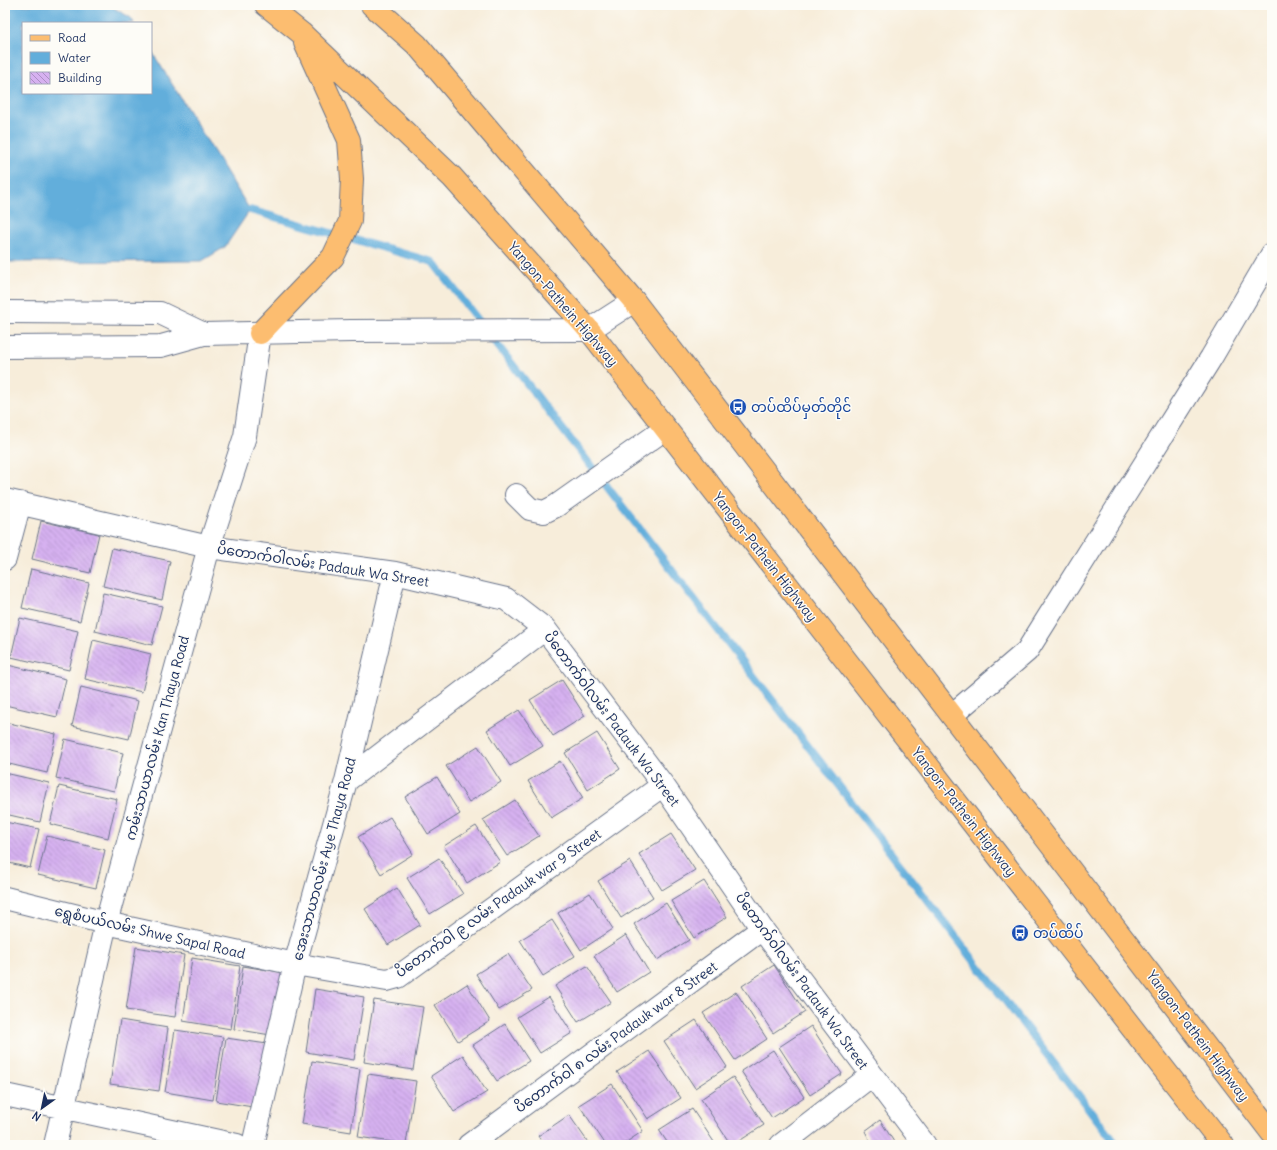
<svg xmlns="http://www.w3.org/2000/svg" width="1277" height="1150" font-family="Delius,'Noto Sans Myanmar',sans-serif">
<defs>
<pattern id="building-back-hatch" width="6" height="6" patternUnits="userSpaceOnUse"><rect width="6" height="6" fill="#d6b1f0"/><path d="M-1 5l2 2M0 0l6 6M5-1l2 2" fill="none" stroke="#ad90c6"/></pattern>
</defs>
<rect width="100%" height="100%" fill="#fdfcf7"/>
<filter id="ink" filterUnits="userSpaceOnUse"><feTurbulence type="fractalNoise" baseFrequency=".025" numOctaves="2"/><feDisplacementMap in="SourceGraphic" scale="8" xChannelSelector="R" yChannelSelector="G"/><feConvolveMatrix kernelMatrix="1 2 1 2 8 2 1 2 1" color-interpolation-filters="sRGB"/></filter>
<filter id="wash" filterUnits="userSpaceOnUse"><feTurbulence type="fractalNoise" baseFrequency=".012" numOctaves="4" result="noise"/><feDisplacementMap in="SourceGraphic" scale="16" xChannelSelector="R" yChannelSelector="G"/><feGaussianBlur stdDeviation="0.9" result="paint"/><feColorMatrix in="noise" values="0 0 0 0 0 0 0 0 0 0 0 0 0 0 0 0 0 1.4 0 .05"/><feComposite in="paint" operator="in"/></filter>
<g filter="url(#wash)">
<rect width="100%" height="100%" fill="#f7edda"/>
<path fill="#62aedb" stroke="#3e6e9c" d="M5 5H109L131 18 134 23H23V93H151V50L250 210 225 247 202 261 5 262Z"/>
<g fill="none" stroke-linecap="round" stroke-linejoin="round">
<path stroke="#62aedb" stroke-width="8" d="M250 210 433 262 1117 1145"/>
</g>
<g id="blocks">
<path fill="url(#building-back-hatch)" d="M41 521 99 534 90 573 32 559Z
M112 548 170 561 162 600 103 586Z
M31 569 89 583 80 621 22 608Z
M103 593 162 606 152 645 95 631Z
M20 618 78 631 69 670 11 657Z
M93 640 151 654 142 692 85 679Z
M8 665 66 679 57 717 5 705V678Z
M562 680 585 716 553 736 530 700Z
M81 687 138 701 129 739 72 726Z
M519 710 543 746 510 766 487 730Z
M5 722 56 734 47 773 5 763Z
M597 733 620 769 588 790 565 753Z
M65 739 123 753 114 791 56 778Z
M478 746 501 782 469 802 446 766Z
M560 761 583 798 551 818 528 781Z
M5 773 49 783 40 822 5 814Z
M437 777 460 814 428 834 405 797Z
M59 786 117 799 108 838 50 824Z
M515 800 539 836 507 856 483 820Z
M390 817 413 854 381 874 358 837Z
M5 822 39 829 30 868 5 862Z
M476 826 500 862 467 883 444 846Z
M671 834 695 870 662 890 639 854Z
M47 836 105 850 96 888 38 875Z
M439 858 463 894 430 914 407 878Z
M630 861 653 897 621 918 598 881Z
M704 881 727 917 694 938 671 901Z
M397 888 420 925 388 945 365 909Z
M590 893 613 929 581 950 558 913Z
M666 903 689 940 657 960 634 924Z
M552 920 575 956 543 976 520 940Z
M626 935 649 972 617 992 594 956Z
M136 947 184 955 175 1017 126 1010Z
M508 954 532 990 499 1010 476 974Z
M192 958 240 966 231 1029 183 1021Z
M774 965 805 1012 773 1033 742 986Z
M243 966 292 974 283 1037 234 1029Z
M587 966 611 1002 578 1022 555 986Z
M467 984 490 1021 458 1041 435 1005Z
M315 989 364 997 354 1060 306 1052Z
M736 992 767 1039 735 1060 703 1013Z
M549 997 572 1033 540 1053 517 1017Z
M374 1000 423 1007 413 1070 364 1062Z
M120 1020 168 1028 159 1091 110 1084Z
M696 1020 727 1067 695 1088 664 1041Z
M505 1024 529 1061 497 1081 473 1045Z
M811 1026 842 1074 810 1095 779 1047Z
M175 1030 223 1037 213 1100 165 1092Z
M226 1038 274 1045 265 1109 216 1101Z
M773 1050 804 1097 772 1118 741 1071Z
M649 1051 681 1098 648 1119 617 1072Z
M463 1055 487 1092 454 1112 431 1076Z
M312 1061 360 1069 351 1132 302 1124Z
M368 1074 416 1081 406 1144 358 1137Z
M733 1077 764 1125 733 1145H731L701 1099Z
M612 1084 643 1131 622 1145H606L579 1105Z
M692 1109 716 1145H669L659 1130Z
M569 1115 590 1145H544L538 1136Z
M880 1120 896 1145H872L865 1131Z"/>
</g>
</g>
<g filter="url(#ink)">
<use href="#blocks" fill-opacity="0" stroke="#687289" stroke-width="1"/>
<g fill="none" stroke-linecap="round" stroke-linejoin="round">
<g stroke="#687289" stroke-width="24">
<path id="minor" d="M5 312 160 313 204 334
M5 347 161 346 204 334 351 331 589 330 634 301
M516 495 530 509 544 512 556 506 665 429
M5 500 209 547 395 573 506 599 545 629 663 785 762 929 925 1145
M5 559 20 503
M952 715 1027 651 1211 358 1272 254
M346 781 545 629
M5 898 106 923 295 964 387 980 398 977 663 785
M5 1095 237 1145
M55 1145 106 923 209 547 245 436 260 333
M253 1145 295 964 346 781 395 573
M469 1145 762 929
M781 1145 872 1075"/>
</g>
<g stroke="#687289" stroke-width="24">
<path id="major" d="M266 5 301 33 452 177 589 330 1223 1145
M372 5 417 45 634 301 1272 1133
M260 333 333 257 350 221 352 179 349 140 305 43"/>
</g>
<use href="#minor" stroke="#fff" stroke-width="22"/>
<use href="#major" stroke="#fcbd6f" stroke-width="22"/>
</g>
</g>
<defs>
<g id="bus-disc" transform="scale(0.9)"><circle r="9.5" fill="#1a4fb4" stroke="#fdfcf7"/><path d="M-5-6H5V4H4V6H2V4H-2V6H-4V4H-5ZM-3.5-4V0h7V-4ZM-3.5 1.2v1.5H-2V1.2ZM2 1.2v1.5H3.5V1.2Z" fill="#fff"/></g>
</defs>
<g fill-rule="evenodd">
<use href="#bus-disc" x="738" y="407"/>
<use href="#bus-disc" x="1020" y="933"/>
</g>
<g text-anchor="middle" stroke-width="3" stroke-linejoin="round" paint-order="stroke">
<g font-size="14" fill="#1b2f5e" stroke="#fdfcf7">
<text transform="translate(563 304) rotate(49)" y="5">Yangon-Pathein Highway</text>
<text transform="translate(765 557) rotate(52)" y="5">Yangon-Pathein Highway</text>
<text transform="translate(323 565) rotate(9)" y="5">ပိတောက်ဝါလမ်း Padauk Wa Street</text>
<text transform="translate(612 719) rotate(53)" y="5">ပိတောက်ဝါလမ်း Padauk Wa Street</text>
<text transform="translate(157 738) rotate(-75)" y="5">ကမ်းသာယာလမ်း Kan Thaya Road</text>
<text transform="translate(964 812) rotate(52)" y="5">Yangon-Pathein Highway</text>
<text transform="translate(324 859) rotate(-75)" y="5">အေးသာယာလမ်း Aye Thaya Road</text>
<text transform="translate(498 903) rotate(-35)" y="5">ပိတောက်ဝါ ၉ လမ်း Padauk war 9 Street</text>
<text transform="translate(150 932) rotate(13)" y="5">ရွေစံပယ်လမ်း Shwe Sapal Road</text>
<text transform="translate(802 981) rotate(54)" y="5">ပိတောက်ဝါလမ်း Padauk Wa Street</text>
<text transform="translate(1198 1036) rotate(53)" y="5">Yangon-Pathein Highway</text>
<text transform="translate(616 1037) rotate(-36)" y="5">ပိတောက်ဝါ ၈ လမ်း Padauk war 8 Street</text>
</g>
<g font-size="14" fill="#164399" stroke="#fdfcf7" text-anchor="start">
<text x="751" y="412">တပ်ထိပ်မှတ်တိုင်</text>
<text x="1033" y="938">တပ်ထိပ်</text>
</g>
</g>
<rect width="1277" height="1150" fill="none" stroke="#fdfcf7" stroke-width="20"/>
<rect x="22" y="22" width="130" height="72" fill="#fdfcf7" stroke="#a3aaba"/>
<rect x="30" y="35" width="20" height="6" fill="#fcbd6f" stroke="#a3aaba"/>
<text x="58" y="42" font-size="12" fill="#1b2f5e">Road</text>
<rect x="30" y="52" width="20" height="12" fill="#62aedb" stroke="#a3aaba"/>
<text x="58" y="62" font-size="12" fill="#1b2f5e">Water</text>
<rect x="30" y="72" width="20" height="12" fill="url(#building-back-hatch)" stroke="#a3aaba"/>
<text x="58" y="82" font-size="12" fill="#1b2f5e">Building</text>
<g transform="translate(42 1108) rotate(213)" stroke="#fdfcf7" stroke-width="3" paint-order="stroke">
<path d="M0-3L7 15L0 10L-7 15Z" fill="#1b2f5e"/>
<text y="-6" font-size="11" font-weight="bold" text-anchor="middle" fill="#1b2f5e">N</text>
</g>
</svg>
